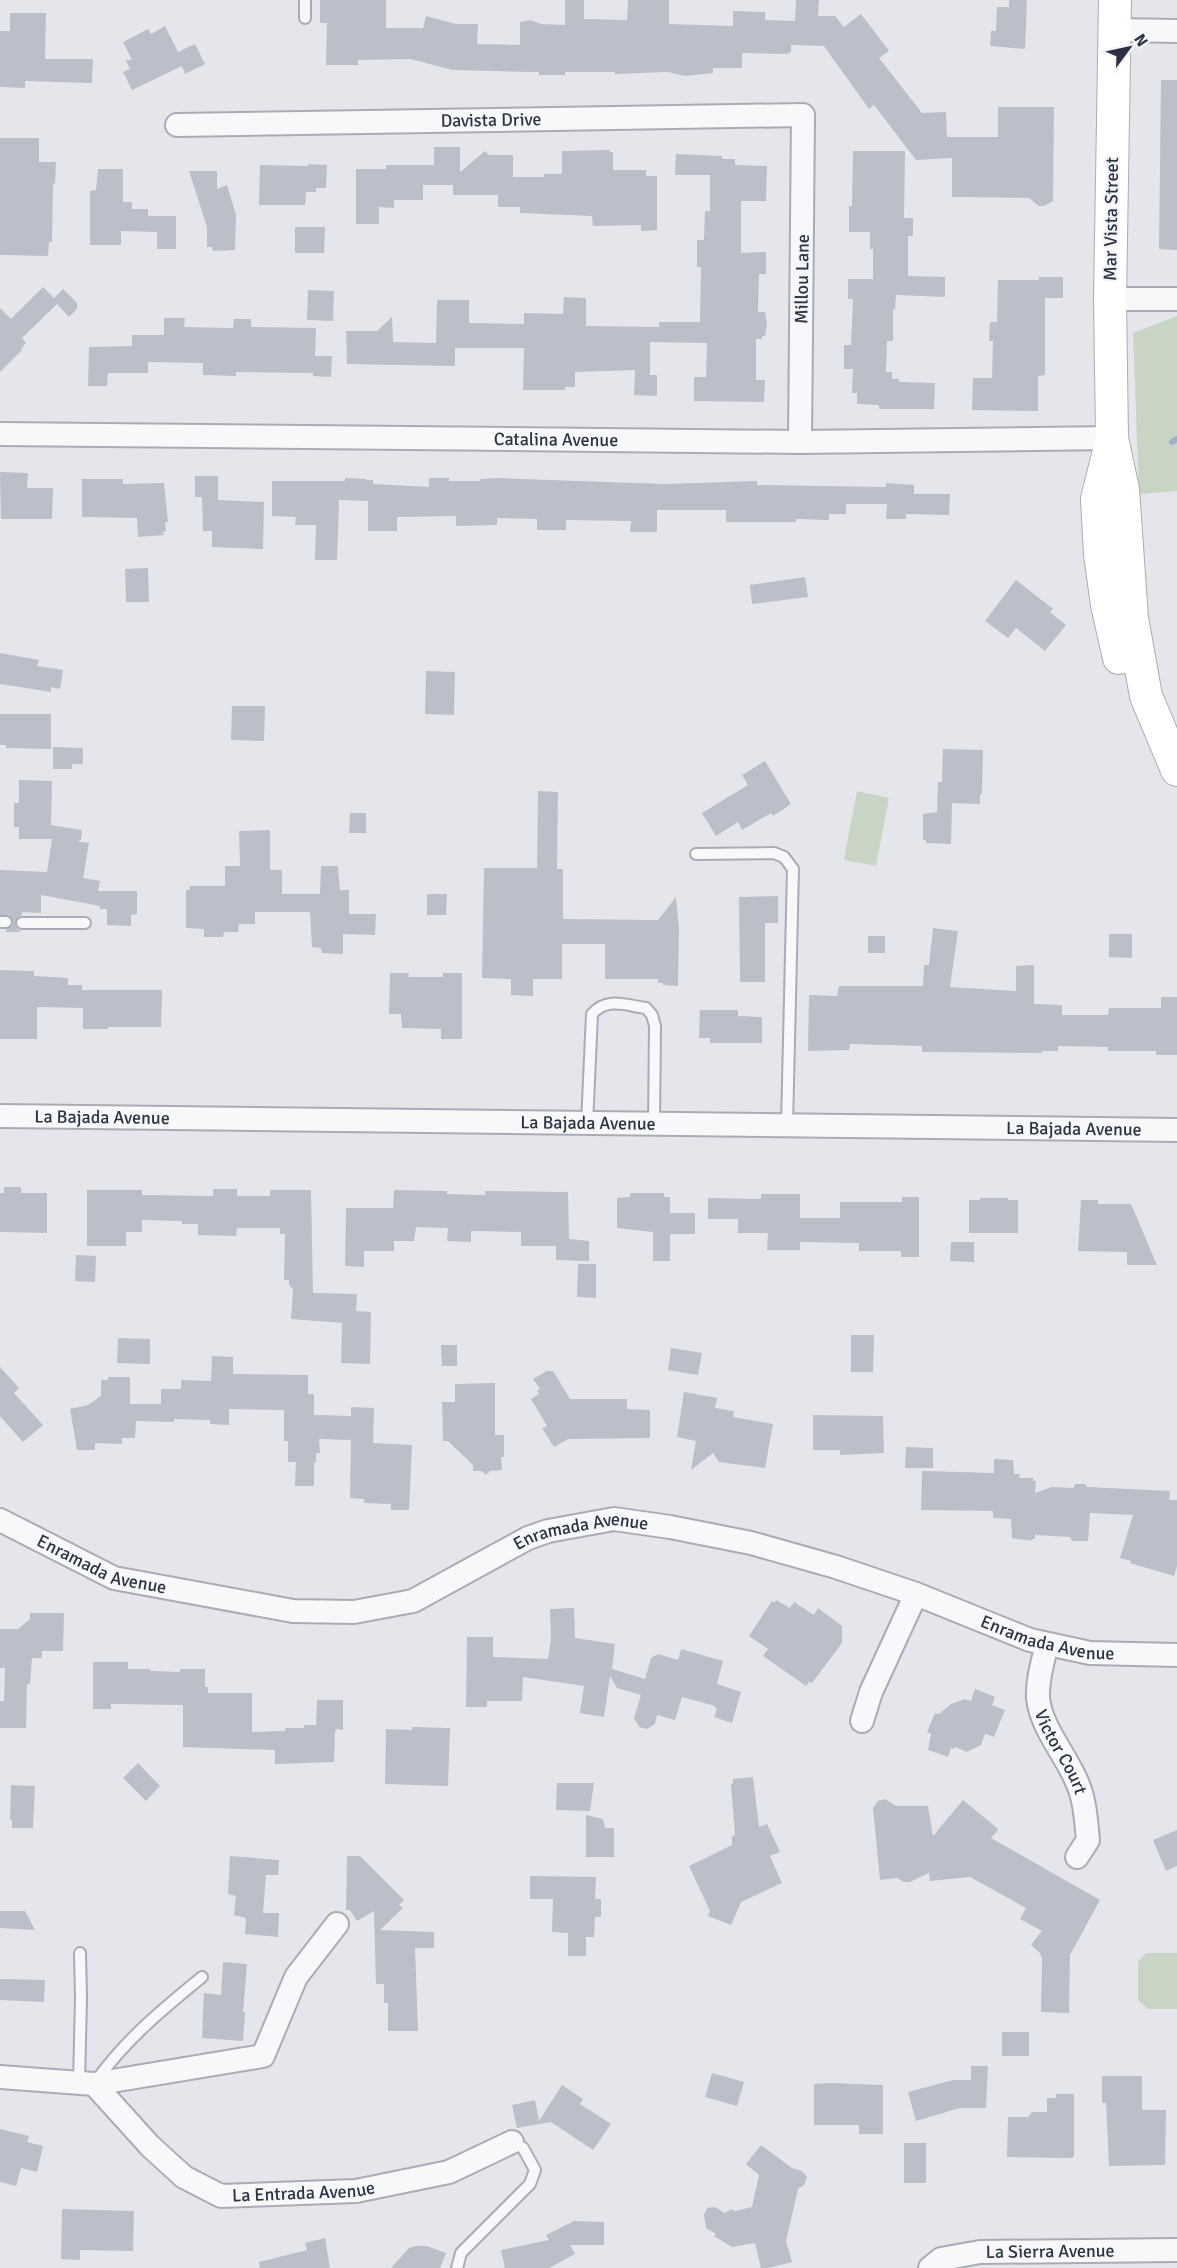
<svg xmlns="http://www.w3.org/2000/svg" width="1177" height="2268" font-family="Signika,sans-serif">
<rect width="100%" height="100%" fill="#e4e6ec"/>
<path fill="#c8d5c5" d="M1177 316V491L1139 494 1133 333Z
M857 791 889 798 876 866 844 860Z
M1146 1953H1177V2009H1148L1138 2000V1962Z"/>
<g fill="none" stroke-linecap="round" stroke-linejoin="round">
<path stroke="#a0b0ca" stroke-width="6" d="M1172 442 1177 439"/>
</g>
<path fill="#bbbfc9" d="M320 0H386V28H423L426 16 456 24H478L477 44 520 45V22L530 20 541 24 565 25V0H584V19L627 20 628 0H669V24L733 26V11L765 12V20L795 21 796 0H819L818 16H835L844 27 861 14 889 51 879 58 922 113 946 112 947 137H998V107H1054L1053 201 1044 206H1039L1029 198 952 197V158L916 160 874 105 869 109 824 46 791 45V52L787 54 742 53V68H713V73L685 76 668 72 615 74V72H565V75H539V72H533L453 70 410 59 358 60V65H326L327 23H320Z
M1009 0H1027L1025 49 990 46 991 31H996L997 7H1009Z
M10 13H46L45 59H93L92 83 25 81V88L0 87V31H10Z
M165 26 178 52 195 44 205 64 185 74 182 66 132 90 123 72 130 69 126 60H132L123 42 148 29 151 34Z
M1161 80H1177V250L1159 249Z
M0 138H39V162H56L55 184H53L52 242H49L48 256 0 255Z
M434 147H460V172L485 151 489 155H513V177H544V174H562V151L610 150V152H613V170H646V176H657V230L641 231V225L593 226 592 216 520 213V207H498V195H453V185H423V200H394V208L379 207V224H356V169H386V165H434Z
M853 151H905L904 218H913V236H908V276L945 277V297L896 295 895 310H893V341H887L886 372H892V379H899V382L935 383 934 409H879V405L857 404V393H852L853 369H844V345H851L853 299H848V279H873V249H870V232H849V206H852Z
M676 154 722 156V159H735V165L767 166 766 201H741V253L766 252V274H759L758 312H765L767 324 765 336H762V339H756V380H765L764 402 694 401V377H706L707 343 650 342V375H657V396L634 395 635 370 575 372V387H565V390H523L524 348H455V366L347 364 346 331H377L392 317 393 342 436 343 437 300H469V323L524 324V313L563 314 564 297 586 298V326L659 327V322H700L701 267H697V240H704L705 211H710V175H675Z
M308 164 327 165 326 188H316V192H306L305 205H259L260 165 308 166Z
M98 169H123V202H132V209H148V216H176V249H157V232L121 231V245H90V191L96 190Z
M189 171H217V189L227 185 236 215 235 250 213 251 212 247H207V227Z
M295 227H325L324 253H295Z
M1039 277H1063V298H1045V375L1038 376V411L972 410 973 378H992L993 341H989L990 322H997L998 280H1039Z
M43 287 54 298 63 289 77 303V309L69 317 57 304 22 338 26 343 21 349 22 350 0 372V308L11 319Z
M308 290 334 291 333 321 307 320Z
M164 318H185L184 327 233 328 234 319H251V327L316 328 315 356H332L331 377 313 376V373L236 372V376L203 375V363L148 362V373H108L107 386H88L89 347 132 346V335H164Z
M0 472 28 473 27 488H53L52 519H1Z
M195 476H218V500L264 502 263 549 212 547V531H203L202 497H195Z
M345 478 366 479V480H373V484L429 487V478H449V481H480V479L497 478 664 484 757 481V485L886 487V483L914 485V494H950L949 515 906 514V519H886L887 504H846V514H829V520L796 519V522H726V510H657V532H630L631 521 566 520V530H537V519L497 518V525L456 526V516L397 517V531H368V501L339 500 337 560H315L316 525H295L296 517 272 516V481H345Z
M82 479H123V484L164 483 168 522H165L166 531 163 532 164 535 138 537 137 518 82 517Z
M148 568 149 602H126L125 569Z
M805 577 808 597 752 604 750 585Z
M1016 580 1053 609 1050 612 1066 625 1045 651 1016 628 1008 638 985 621Z
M0 653 39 660 37 666 63 670 60 689 51 687V692L0 684Z
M426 671 455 672 454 715 425 714Z
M232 706H265L264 741 231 740Z
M0 714H51V749L6 748V745H0Z
M53 747 83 748V764H72V769H53Z
M943 749 983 750 982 794H980V804L952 803 951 844 926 843V840H923V814L937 812 938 782H942Z
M765 761 791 804 773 816 771 813 742 830 738 822 716 836 702 813 748 785 742 775Z
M19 780 52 781 51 825 82 830 81 840 76 841 89 843 83 878 100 881 98 891H137V914L131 915V926L107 925V909H100V906L41 895V913L22 912V915L18 917 15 922 16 927 21 932H6V929L12 926 13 921 9 915H0V870L47 872 52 839H19V827H14V803H19Z
M538 791 558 792 557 869H563V919L658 920 676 897 679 929 678 986 663 985V983H658V979H605V944H562V979H533V996L511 995V979L482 978 484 868H537Z
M350 813H366V833H349Z
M270 830V870H282V894H320L321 866H338L340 890H349V914H376L375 935 343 934V954L322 953 321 948 312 947 310 912H255V924H239L238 932H224L223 937H204V929L186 928V890H189L190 886H225V866H240L239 831Z
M427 894H447L446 915H427Z
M778 896V923H765V982H740L739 897Z
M933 928 958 931 950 987 1016 991V966L1031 965 1034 966V1004L1062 1005V1015H1108L1109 1008H1161V997H1177V1055H1156V1051H1108V1047L1058 1046V1051H1042V1053L922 1052V1046L850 1044 849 1050 808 1051 809 995 837 996 839 986H923L924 965H929Z
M1109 934H1132V958L1109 957Z
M868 936H885V953H868Z
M0 970 34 971V976L68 978V985H82V990H162L161 1027H108V1029H83V1008L37 1007V1039H0Z
M390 973H409L408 977H443V973H462V1039H441V1029L402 1028 401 1014H389Z
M700 1010H738V1016L762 1017V1043H710V1038H699Z
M4 1187H21V1193H47V1233L0 1232V1193H4Z
M213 1189H237V1196H270V1190H311L313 1293 357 1294 356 1311 371 1312 370 1364 341 1363 342 1323 291 1319 293 1289 289 1285V1280H284L285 1234H280V1228H237L236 1236 198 1235V1224H182V1221L142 1220V1232H126V1246H87V1190H142V1195L213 1196Z
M394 1190 447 1191V1194L485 1195V1191L568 1192 569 1239 589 1241V1261L556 1260V1246H521V1232L471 1231V1242L447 1241 448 1228 416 1227 414 1241H394V1251H364V1267L345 1266 346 1208H393Z
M630 1193H664V1197H670V1213H695V1234H670V1261H653V1232L617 1228V1198L630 1197Z
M761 1194H800V1218H840V1202H902V1197H919V1257H901V1251H859V1243L800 1242V1250H767L768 1233H738V1219H708V1198L761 1199Z
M980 1198H1008V1200H1018V1233H969V1200H980Z
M1081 1200H1098V1204H1131L1157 1265H1127V1252L1078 1251Z
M951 1242H974V1262L950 1261Z
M76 1255 96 1256 95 1282 75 1281Z
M578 1264H596V1298L577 1297Z
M851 1335H874L873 1372H851Z
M118 1338 150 1339V1364L117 1363Z
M441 1345H457V1366H442Z
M671 1348 702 1353 698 1375 668 1370Z
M212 1356 233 1357V1374L308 1375V1394H314V1415L351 1416V1407L374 1408 373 1443 412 1445 409 1510H391V1504L364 1503V1499L350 1498 351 1440 319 1439 320 1453H316V1462L314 1463V1486H295L296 1462H288V1441H284V1410L229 1409V1425L210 1424V1420L174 1419V1422L136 1421 135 1438H122V1444L95 1443V1450H77L70 1409 88 1405 101 1396V1380H108V1377H130V1404H161V1389H181V1380L211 1381Z
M0 1367 19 1388 14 1393 43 1425 23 1442 0 1416Z
M547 1371H553L570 1399H627V1409L650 1410V1438L568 1439 554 1447 542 1428 547 1426 531 1399 539 1394 537 1391 540 1389 533 1379Z
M495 1383V1435H504V1457H501L502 1470 490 1471 486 1475 482 1471H473V1465L448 1441H443L442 1402H455V1384Z
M684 1392 717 1398 715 1408 734 1411 733 1417 773 1424 765 1468 719 1462 713 1453 691 1470 696 1441 677 1437Z
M813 1415 883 1416 884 1453 840 1455V1450H813Z
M906 1447 933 1448V1468H905Z
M994 1459 1013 1460 1014 1474H1020L1019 1478H1033V1481H1036L1035 1493 1052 1487 1073 1488 1076 1484H1085L1087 1487 1170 1491 1169 1500H1177V1566L1174 1576 1130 1563 1131 1561 1120 1558 1133 1515 1090 1513 1088 1541H1072L1070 1537 1035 1535V1539H1031L1032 1541 1012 1538 1011 1519 993 1518V1511L921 1510 922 1471 994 1473Z
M776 1600 790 1608 794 1602 814 1615 818 1608 842 1626V1643L812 1683 809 1682 806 1686 763 1656 768 1649 749 1636 772 1601 774 1603Z
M574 1608 575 1638 615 1644 612 1669 645 1679 651 1658 658 1654 678 1660 681 1649 723 1661 717 1684 741 1692 732 1723 714 1717 717 1709 715 1708V1706L682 1697 675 1720 657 1715 655 1724 647 1729 639 1727 634 1718 641 1695 617 1688 610 1676 604 1717 580 1713 584 1686 523 1677 522 1701H487V1707H466L467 1637H493V1657L548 1659 551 1640 550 1609Z
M30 1613H64L63 1651H42V1658H32L30 1684H27L26 1728H0V1701H4L5 1668H0V1629H18L30 1619Z
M93 1662H128V1669H150V1671L180 1672V1669H205V1687H208V1693H252V1732L285 1731V1728H304V1725H316L317 1700H343V1730L336 1729 335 1732 334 1762 275 1764V1750L183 1747V1705L114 1704H111V1709H93Z
M975 1689 995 1697 992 1705 1005 1710 994 1737 985 1734 981 1745 967 1752 955 1747 954 1749 951 1748 948 1757 928 1750 931 1734 927 1732 935 1713 939 1714 951 1704 965 1699 971 1701Z
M412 1727 450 1728 448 1786 385 1784 386 1729 412 1730Z
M138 1763 160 1786 146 1801 123 1778Z
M753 1777 759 1827 767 1824 780 1852 770 1856 782 1883 741 1902 731 1925 708 1916 710 1911 689 1866 732 1845V1836L735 1835 731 1784H733V1779Z
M557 1783H594L590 1811 556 1810Z
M11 1785 35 1786 33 1828H12V1820L10 1819Z
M885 1799 896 1806H928L933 1836 963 1800 997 1828 998 1830 991 1838 1100 1900 1070 1955 1069 2013 1041 2012 1042 1958 1040 1953 1031 1945 1042 1931 1020 1919 1026 1908 970 1877 930 1881 929 1873 910 1882H904L897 1878 880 1880 873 1808 878 1801Z
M586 1815 603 1819 605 1828H614V1857H586Z
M1177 1830V1866L1166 1871 1153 1840Z
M230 1856 279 1860 278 1875H266L263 1913H279L278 1937 245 1934 246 1918 234 1915 236 1896 228 1894Z
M347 1856H360L404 1900 399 1905 403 1908 380 1930 434 1932V1948H415L418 2031H388V2003H384V1984H376L374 1911 357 1921 350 1910H346Z
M530 1876 596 1877 595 1899H601V1917H595L594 1937H586V1956H568V1933L552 1932 553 1899H530Z
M0 1911H25L35 1930 0 1928Z
M223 1962 247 1964 243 2012H245L243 2041 202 2038 204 1993 221 1995Z
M0 1979 45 1980 44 2002 0 2000Z
M1002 2032H1029V2056H1002Z
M971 2066H988L986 2108H960L916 2121 908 2092 953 2080H971Z
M712 2073 744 2082 737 2106 705 2097Z
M1102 2076H1142V2110H1166L1165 2165 1109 2166 1106 2103H1102Z
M829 2083 883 2085V2134H859V2125H814V2084Z
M562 2085 583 2099 580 2104 611 2124 593 2150 551 2122 517 2128 512 2105 535 2100 539 2121Z
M1056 2094H1074V2156L1072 2158 1007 2157 1008 2117H1028L1032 2112H1047V2098H1056Z
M0 2129 29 2136 27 2142 43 2146 37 2172 21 2168 16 2186 0 2182Z
M904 2143H926V2183H904Z
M761 2145 792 2168 802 2171 807 2177 804 2185 798 2189 786 2241 792 2262 768 2268H761L755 2243 732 2247 714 2236 716 2234 706 2228 704 2215 707 2208 715 2207 725 2213 731 2209 735 2211 752 2207 759 2175 746 2164Z
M62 2209 134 2211 133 2251 80 2250V2260L61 2259Z
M574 2221 604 2222V2245H570L575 2254 549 2268H505L501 2250 549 2240 546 2235Z
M325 2238 330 2268H260L259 2262 307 2250 305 2243Z
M416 2246H427L446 2253 440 2268H391L409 2248Z"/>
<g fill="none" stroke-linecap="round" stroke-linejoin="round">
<g stroke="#a9acb6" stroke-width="14">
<path id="lane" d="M305 0V18
M696 854 774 853 784 857 793 869 787 1126
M0 922H6
M22 923H85
M587 1124 592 1014C607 997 625 1005 646 1008L652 1015 655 1026 654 1124
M96 2081C126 2039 163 2009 202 1977
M79 2083 81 1998 80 1953
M457 2268 461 2253 530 2184 535 2170 523 2148 512 2142"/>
</g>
<g stroke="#a9acb6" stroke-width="26">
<g id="street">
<path d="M1115 30 1177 31"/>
<path id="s1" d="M177 125 803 115 800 442"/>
<path d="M1110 299H1177"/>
<path id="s2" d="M0 434 800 442 1112 438"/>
<path id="s3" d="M0 1116 1177 1130"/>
<path id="s4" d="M0 1520 114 1578 293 1611 354 1612 413 1601 528 1538 548 1531 614 1519 670 1527 751 1543 836 1567 916 1594 1030 1640 1090 1653 1177 1655"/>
<path id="s5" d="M1047 1644C1043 1661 1037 1680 1038 1698 1041 1728 1066 1755 1077 1782 1085 1800 1086 1820 1088 1840L1077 1857"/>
<path d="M862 1721 871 1692 916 1594"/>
<path id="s6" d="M0 2077 94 2084 150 2146 184 2177 221 2196 356 2191 449 2172 512 2142"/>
<path d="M94 2084 263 2056 296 1977 337 1924"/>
<path id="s7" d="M930 2268 941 2259 980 2252 1177 2250"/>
</g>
</g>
<g stroke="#a9acb6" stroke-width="34">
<path id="secondary" d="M1115 0 1110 299 1112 438 1123 489 1132 618 1146 696 1177 770
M1110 447 1097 499 1100 554 1107 605 1119 658"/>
</g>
<use href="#lane" stroke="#f7f8fa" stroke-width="10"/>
<use href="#street" stroke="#f7f8fa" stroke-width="22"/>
<use href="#secondary" stroke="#fff" stroke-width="32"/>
</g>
<g text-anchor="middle" stroke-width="4.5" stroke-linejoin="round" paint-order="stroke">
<g font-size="18" fill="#2c3244" stroke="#f4f5f9">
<text dy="6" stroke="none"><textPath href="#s1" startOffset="314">Davista Drive</textPath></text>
<text transform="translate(1111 219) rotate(-89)" y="6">Mar Vista Street</text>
<text transform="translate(802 279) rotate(-89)" y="6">Millou Lane</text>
<text dy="6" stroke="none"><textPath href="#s2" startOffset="556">Catalina Avenue</textPath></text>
<text dy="6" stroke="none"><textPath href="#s3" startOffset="102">La Bajada Avenue</textPath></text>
<text dy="6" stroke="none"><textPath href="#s3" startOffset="588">La Bajada Avenue</textPath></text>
<text dy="6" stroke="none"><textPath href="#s3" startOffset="1074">La Bajada Avenue</textPath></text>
<text dy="6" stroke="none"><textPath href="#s4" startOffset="616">Enramada Avenue</textPath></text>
<text dy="6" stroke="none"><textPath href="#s4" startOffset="112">Enramada Avenue</textPath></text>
<text dy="6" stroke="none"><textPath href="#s4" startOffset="1102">Enramada Avenue</textPath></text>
<text dy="6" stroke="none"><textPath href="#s5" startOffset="114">Victor Court</textPath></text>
<text dy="6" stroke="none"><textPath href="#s6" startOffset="348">La Entrada Avenue</textPath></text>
<text dy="6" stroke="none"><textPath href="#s7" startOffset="124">La Sierra Avenue</textPath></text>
</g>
</g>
<g transform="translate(1129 48) rotate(57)" stroke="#f4f5f9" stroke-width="4.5" paint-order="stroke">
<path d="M0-4.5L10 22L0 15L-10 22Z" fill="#2c3244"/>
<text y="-9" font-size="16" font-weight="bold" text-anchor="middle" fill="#2c3244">N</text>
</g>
</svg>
